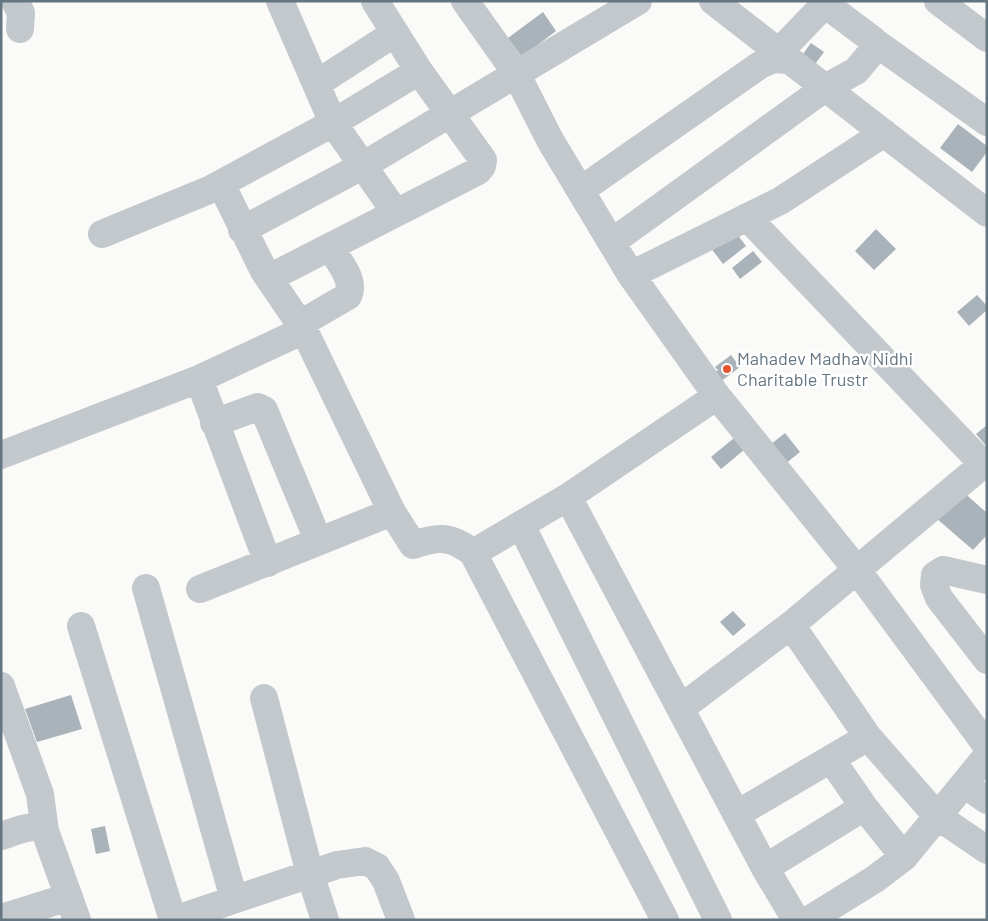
<svg xmlns="http://www.w3.org/2000/svg" width="988" height="921" font-family="Barlow,sans-serif">
<rect width="100%" height="100%" fill="#fafaf8"/>
<path fill="#aab3b9" d="M543 12 556 31 522 57 508 38Z
M811 43 824 52 810 71 797 62Z
M958 124 987 146V152L972 172 940 148Z
M733 229 746 246 723 264 710 247Z
M876 229 896 249 874 270 855 251Z
M753 251 762 262 740 279 732 268Z
M977 295 987 306V310L969 326 957 312Z
M731 355 740 367 720 382 713 374 718 370 715 367Z
M987 425V447L976 434Z
M785 433 800 452 780 468 765 449Z
M734 438 744 450 721 469 711 457Z
M961 490 987 513V535L973 550 936 518Z
M733 611 746 625 733 636 720 622Z
M71 695 82 729 37 742 25 709Z
M105 826 110 851 96 854 91 829Z"/>
<g fill="none" stroke-linecap="round" stroke-linejoin="round">
<path stroke="#c3c8cc" stroke-width="28" d="M15 1 21 13 20 29
M280 1 333 123 396 213
M465 1 516 73 550 140 631 275 717 396 857 570 987 746
M713 1 987 213
M938 1 987 38
M876 43 987 122
M316 84 395 33
M221 184 264 271 304 330 392 512 413 545C439 536 452 536 473 553L568 497 717 396
M581 190 760 65 774 59 787 60
M747 217 983 464
M242 230 364 165 638 1
M102 234 209 190 333 123 419 71
M612 242 825 88 856 71 876 47 873 40 825 4 778 53
M631 275 780 201 884 133
M269 278 478 171 482 166 483 160 419 71 375 1
M300 324 348 296C356 280 338 261 330 247
M199 379 268 563
M214 423 258 407 264 410 318 540
M1 455 199 379 304 330
M568 497 765 868 796 920
M521 525 718 920
M473 553 665 920
M987 580 943 570 935 575 934 585 939 598 987 660
M146 588 234 899
M200 589 392 512
M791 625 868 737 937 816 987 850
M81 626 173 920
M1 686 40 794 45 831
M264 698 310 874 325 920
M681 708 791 625 987 461
M831 759 864 807 904 857
M964 784 987 800
M737 814 868 737
M1 836C15 832 32 822 45 831L77 920
M765 868 864 807
M1 918 69 897
M174 920 337 865 365 861 377 867 386 881 401 920
M809 920 875 879 904 857 987 756"/>
</g>
<circle fill="#e4572e" stroke="#fff" stroke-width="2" cx="727" cy="369" r="5"/>
<g text-anchor="middle" stroke-width="5" stroke-linejoin="round" paint-order="stroke">
<g font-size="18" fill="#657683" stroke="#fff" text-anchor="start">
<text x="737" y="365">Mahadev Madhav Nidhi<tspan x="737" dy="21">Charitable Trustr</tspan></text>
</g>
</g>
<rect width="988" height="921" fill="none" stroke="#657683" stroke-width="5"/>
</svg>
